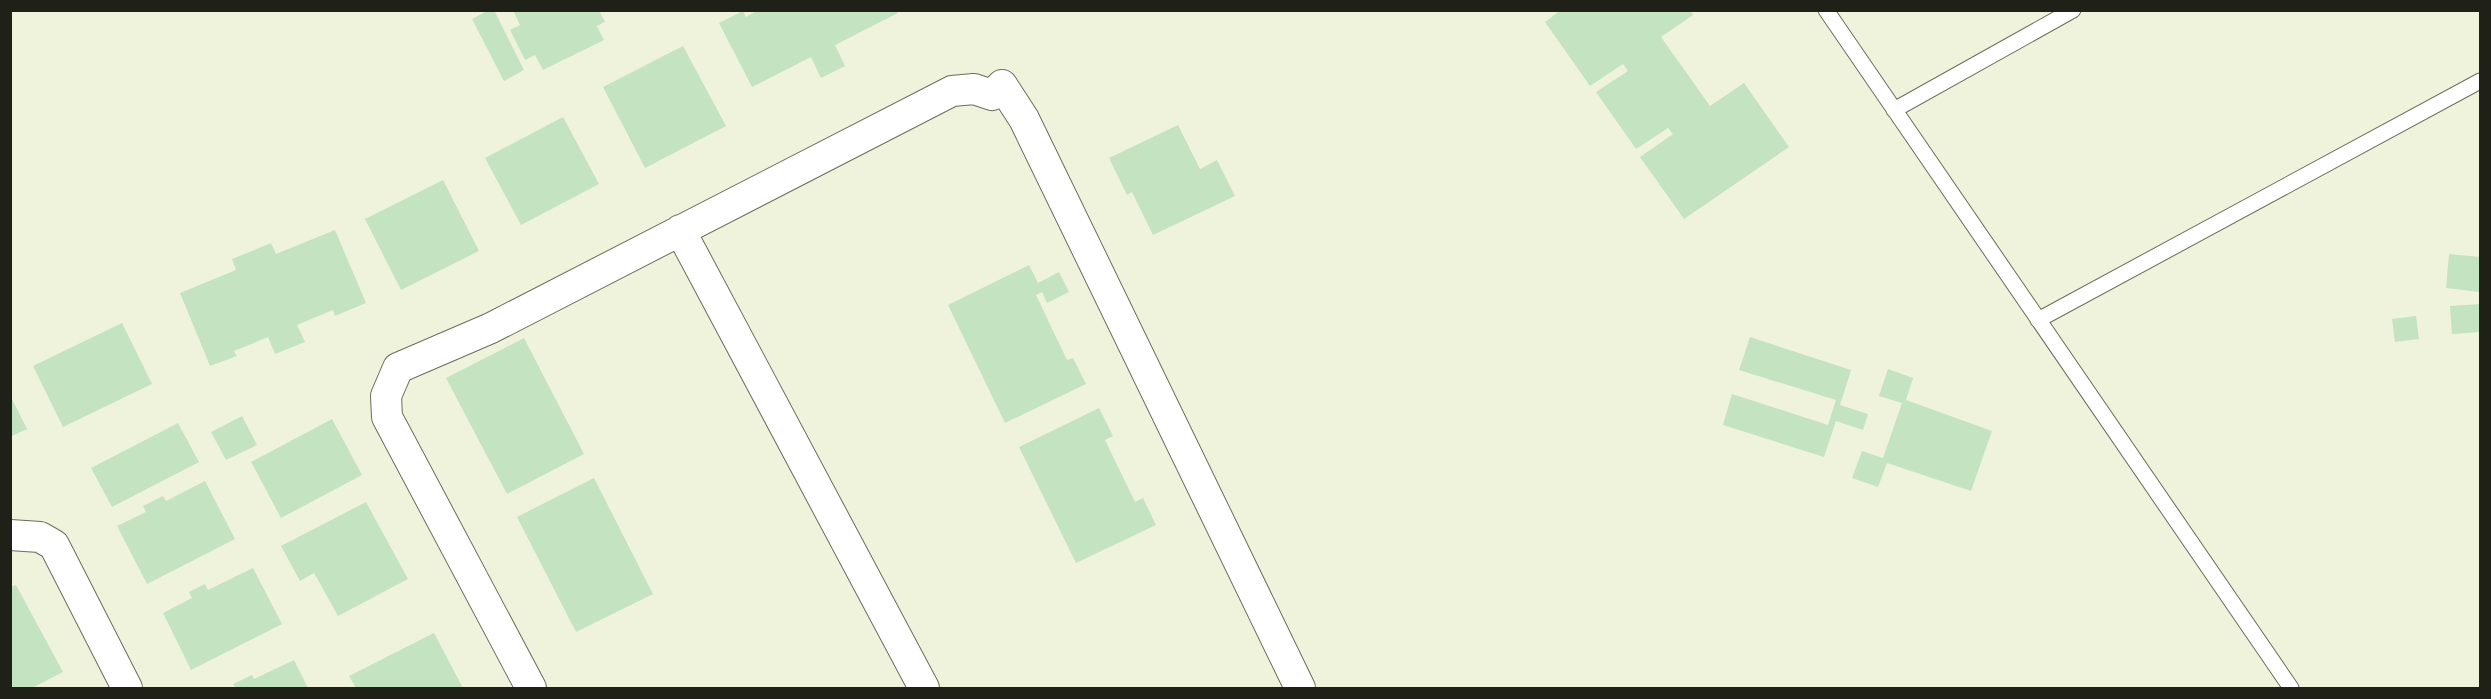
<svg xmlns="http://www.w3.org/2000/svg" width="2491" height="699" font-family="'PT Sans',sans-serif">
<rect width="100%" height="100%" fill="#eff3dc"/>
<path fill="#c4e3c1" d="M489 10H494L524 70 504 81 472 19Z
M513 10H599L605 22 597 26 604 40 543 70 535 55 525 60 510 30 520 25Z
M758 10H897L898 13 835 45 845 66 821 78 811 57 752 87 719 23 743 11 746 17Z
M1561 10H1690L1693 15 1661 37 1710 106 1744 83 1789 147 1684 219 1640 157 1673 134 1668 128 1636 149 1596 92 1628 71 1623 64 1590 86 1545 22Z
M683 46 726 126 645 168 603 87Z
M563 117 599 184 521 225 485 158Z
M1178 125 1200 169 1217 160 1235 196 1153 235 1132 192 1127 195 1109 158Z
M443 180 479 251 401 290 365 219Z
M335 230 366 303 335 316 333 310 297 325 305 342 275 354 268 337 234 351 237 356 210 366 180 293 236 270 232 259 271 243 276 254Z
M2449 254 2480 257V292L2446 288Z
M1029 265 1038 283 1059 272 1069 292 1047 303 1042 292 1036 295 1067 360 1073 358 1086 384 1005 423 948 305Z
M2480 304V332L2452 334 2450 306Z
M2416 316 2419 339 2395 342 2392 319Z
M122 323 152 384 63 427 33 366Z
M1750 337 1851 370 1840 405 1868 414 1863 430 1836 421 1824 457 1723 425 1732 394 1828 425 1836 400 1739 370Z
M524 338 584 454 507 494 446 378Z
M1888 369 1913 378 1906 400 1992 431 1971 491 1887 463 1878 487 1852 478 1862 451 1883 458 1902 403 1879 396Z
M10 395 27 429 10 437Z
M1099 408 1113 436 1105 440 1135 502 1143 498 1156 525 1076 563 1019 447Z
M242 416 257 445 226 460 211 432Z
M332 419 362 475 281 518 251 462Z
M178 423 199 462 112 507 91 468Z
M594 478 653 594 576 632 517 517Z
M205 481 235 539 147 584 117 526 146 512 143 506 163 496 166 501Z
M366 502 408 579 338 616 314 573 300 581 281 546Z
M253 568 282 624 191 670 163 613 192 598 189 592 205 584 208 590Z
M16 585 63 672 32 688H10V587Z
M434 633 463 688H356L349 676Z
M294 660 308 688H236L233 684 252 675 254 679Z"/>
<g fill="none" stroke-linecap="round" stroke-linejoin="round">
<g stroke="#6b6e5a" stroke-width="17">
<path id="service" d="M1826 10 2291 688
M1894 110 2073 10
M2038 320 2480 81"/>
</g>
<g stroke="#6b6e5a" stroke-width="32">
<path id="minor" d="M680 230 924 688
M10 535 40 537 54 545 127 688
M531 688 387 417 386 396 398 368 491 328 952 91 974 89 992 95 1002 85 1024 119 1300 688"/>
</g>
<use href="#service" stroke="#fff" stroke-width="15"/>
<use href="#minor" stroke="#fff" stroke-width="30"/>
</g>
<rect width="2491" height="699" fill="none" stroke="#1f2018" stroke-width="24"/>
</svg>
